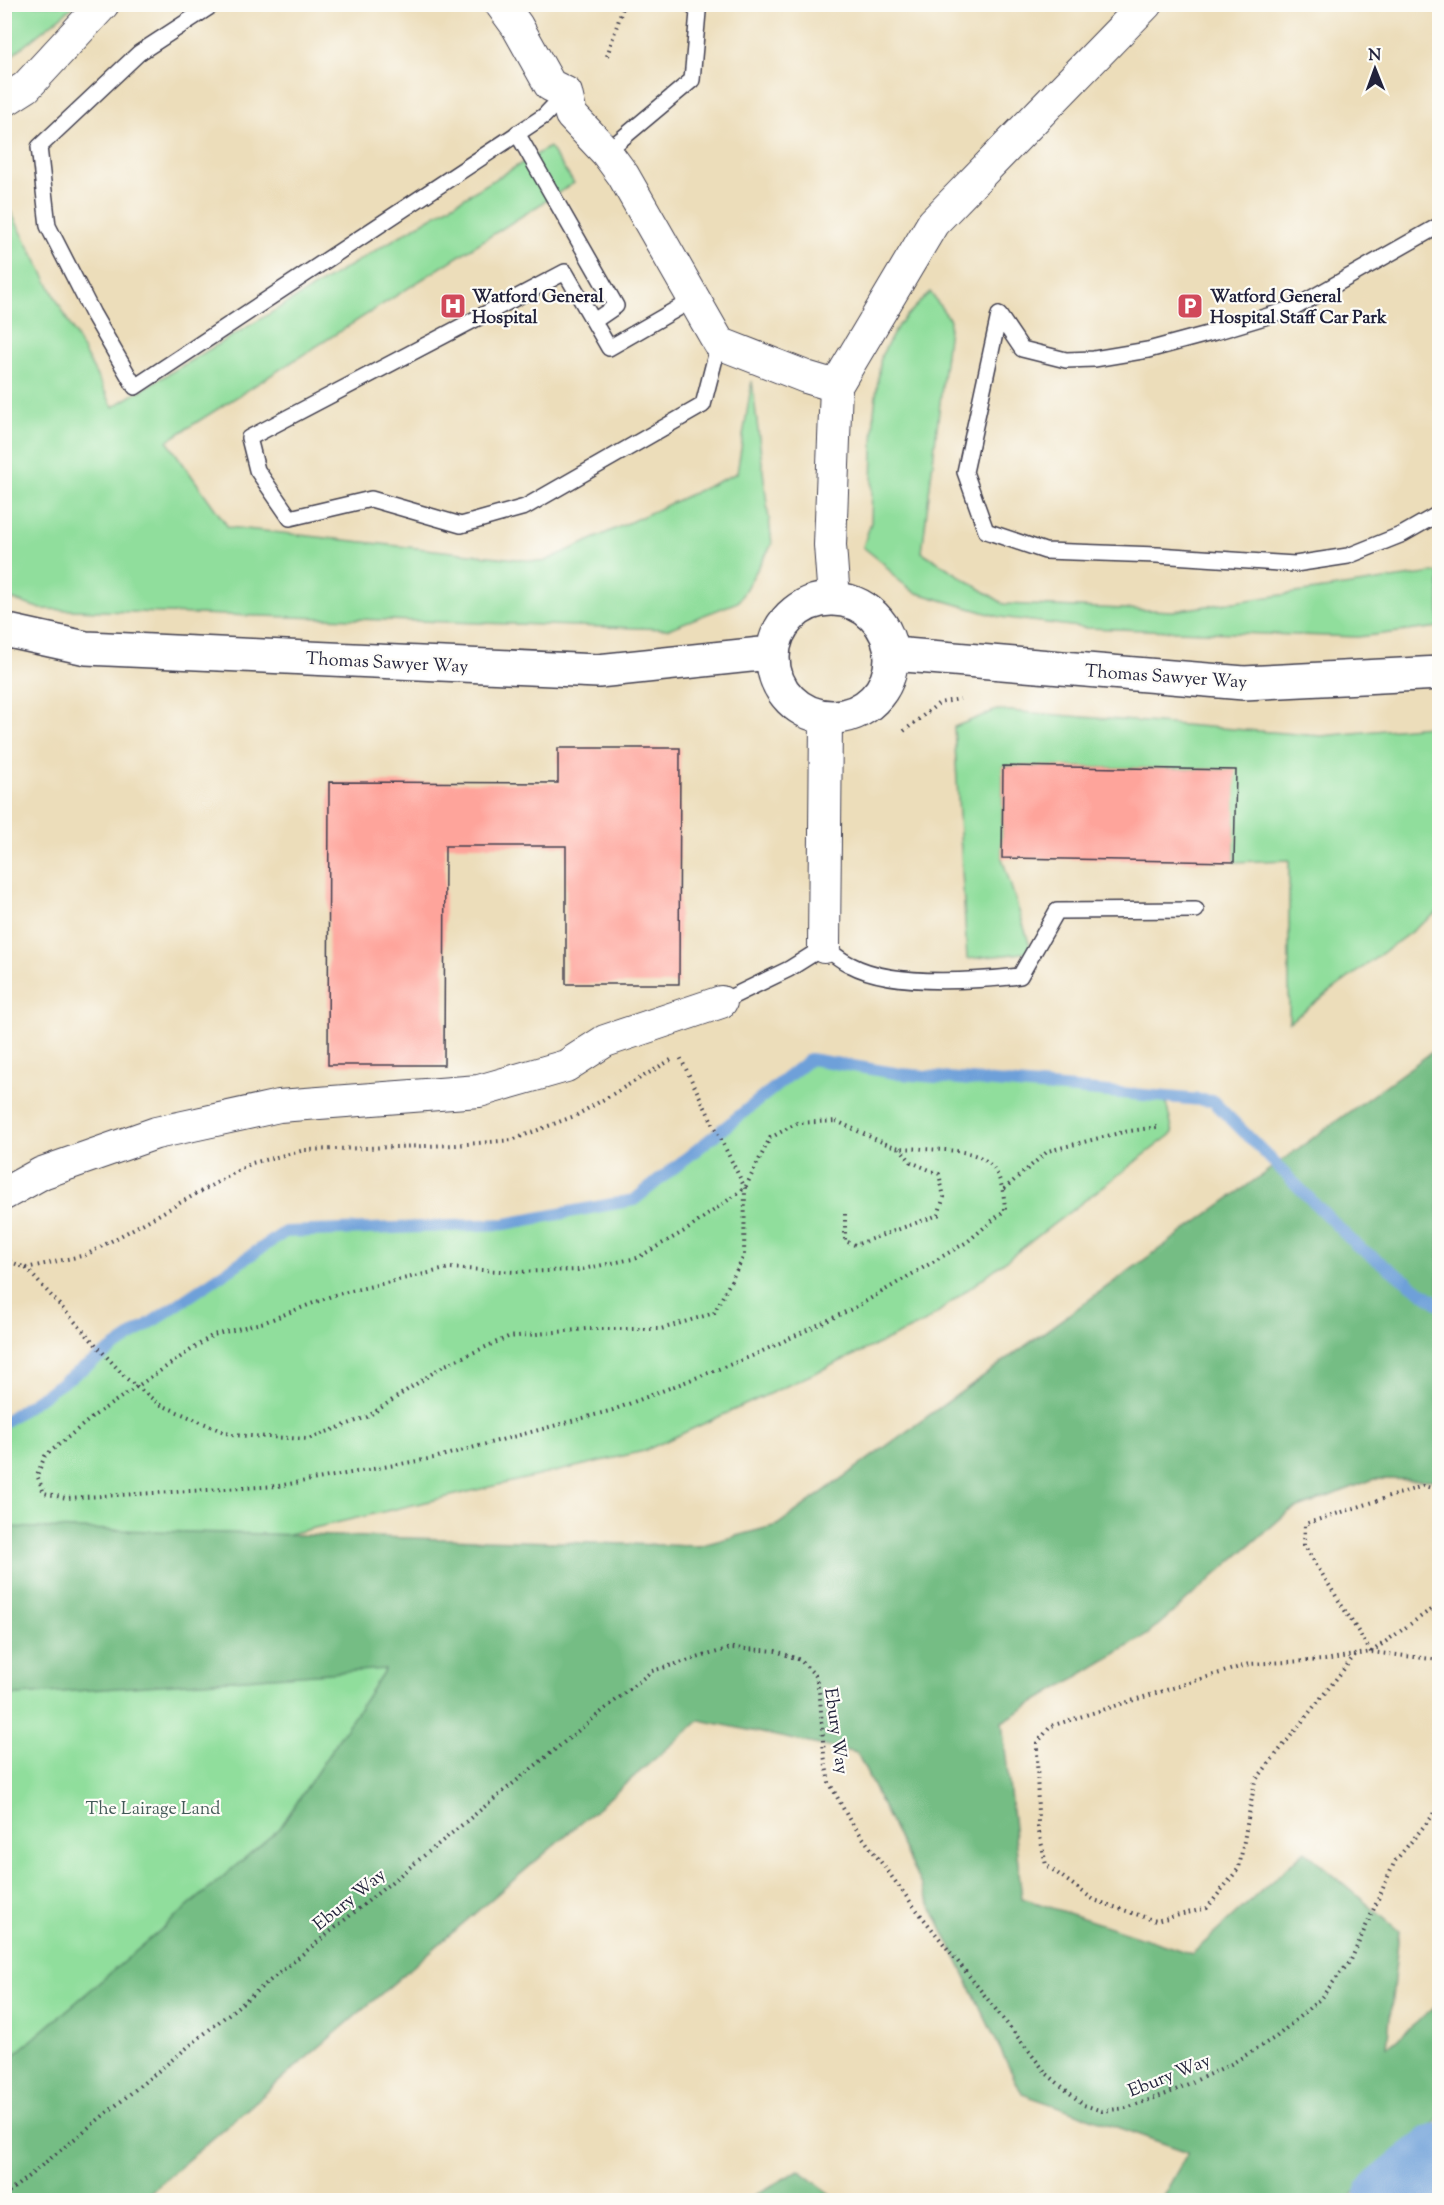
<svg xmlns="http://www.w3.org/2000/svg" width="1444" height="2205" font-family="'Sorts Mill Goudy',serif">
<rect width="100%" height="100%" fill="#fdfcf7"/>
<filter id="ink" filterUnits="userSpaceOnUse"><feTurbulence type="fractalNoise" baseFrequency=".0167" numOctaves="2"/><feDisplacementMap in="SourceGraphic" scale="12" xChannelSelector="R" yChannelSelector="G"/><feConvolveMatrix kernelMatrix="1 2 1 2 8 2 1 2 1" color-interpolation-filters="sRGB"/></filter>
<filter id="wash" filterUnits="userSpaceOnUse"><feTurbulence type="fractalNoise" baseFrequency=".008" numOctaves="4" result="noise"/><feDisplacementMap in="SourceGraphic" scale="24" xChannelSelector="R" yChannelSelector="G"/><feGaussianBlur stdDeviation="1.35" result="paint"/><feColorMatrix in="noise" values="0 0 0 0 0 0 0 0 0 0 0 0 0 0 0 0 0 1.4 0 .05"/><feComposite in="paint" operator="in"/></filter>
<g filter="url(#wash)">
<rect width="100%" height="100%" fill="#ecddba"/>
<path fill="#90de9c" stroke="#59806c" stroke-width="1.5" d="M18 5H75L5 61V17Z
M549 147 574 183 167 441 228 527 543 562 737 473 752 381 772 544 738 602 668 629 41 609 5 597 4 199 113 407Z
M930 292 950 320 922 552 1004 604 1173 611 1439 572V627L1358 637 1086 628 1000 617 914 592 896 578 883 563 863 547 871 522 874 412 881 356 899 324Z
M997 710 1321 736 1439 725V911L1289 1022V860L1234 862 1235 770 1003 766 1002 858 1032 952 967 959 954 727Z
M810 1059 901 1074 1165 1098 1173 1133 924 1323 644 1451 267 1539 5 1563V1422L285 1232 505 1224 634 1200Z
M699 1546 5 2124V1669Z"/>
<path fill="#74bd84" stroke="#4b7060" stroke-width="1.5" d="M1439 1047V1480L1374 1479 1288 1512 1147 1635 1002 1722 1022 1898 1192 1954 1305 1851 1399 1931 1387 2047 1439 2004V2119L1346 2200H1161L1188 2152 1022 2094 857 1753 700 1720 141 2200H5V2063L280 1828 385 1669 5 1696V1527L699 1546 777 1525Z
M799 2170 839 2200H746Z"/>
<g fill="none" stroke-linecap="round" stroke-linejoin="round">
<path stroke="#6ea0d9" stroke-width="12" d="M4 1422 285 1232 505 1224 634 1200 810 1059 901 1074 1213 1101 1356 1245 1440 1305"/>
<path stroke="#6ea0d9" stroke-width="72" d="M1390 2200 1440 2159"/>
</g>
<g id="blocks">
<path fill="#fea49b" d="M558 748H680L679 984H566V846H445L444 1065H328L329 782 558 783Z
M1003 766 1236 770 1234 862 1002 858Z"/>
</g>
</g>
<g filter="url(#ink)">
<use href="#blocks" fill-opacity="0" stroke="#403e4e" stroke-width="1.5"/>
<g fill="none" stroke-linecap="round" stroke-linejoin="round">
<g stroke="#403e4e" stroke-width="18">
<path id="service" d="M214 4 139 53 39 147 48 226 93 314 135 387 544 116 566 93
M517 133 616 306 594 321
M606 152 692 80 698 12 690 4
M694 299 609 348 565 272 249 438 257 470 290 518 371 499 461 525 525 507 703 405 719 343
M999 315 965 472 986 531 1045 551 1157 555 1295 564 1348 556 1403 534 1440 513
M999 315 1022 349 1066 360 1094 359 1148 350 1215 332 1294 308 1440 225
M721 1002 789 969 824 947C833 953 841 961 851 965 892 987 974 981 1020 976L1057 911 1196 910"/>
</g>
<g stroke="#403e4e" stroke-width="34">
<path id="minor" d="M501 4 517 26 550 85 566 93 571 115 606 152 623 175 719 343 806 377 836 386 830 545 834 599
M4 101 26 87 103 4
M836 386 933 223 1146 4
M824 947 826 719
M4 1194 42 1173 156 1133 279 1106 479 1091 566 1066 605 1041 721 1002"/>
</g>
<g stroke="#403e4e" stroke-width="36">
<path id="tertiary" d="M773 658a59 59 0 1 1 118 0a59 59 0 1 1-118 0Z
M4 630 86 648 598 671 771 653
M893 654 1244 683 1440 673"/>
</g>
<path stroke="#403e4e" stroke-width="4" stroke-dasharray="1.5 4.5" stroke-linecap="butt" d="M607 56 624 4
M904 731 939 703 960 699
M836 1121C853 1128 884 1145 900 1148 908 1149 916 1148 923 1149 973 1151 1002 1151 1005 1210L967 1242 856 1307 752 1356 613 1410 434 1458 278 1486 66 1498 44 1493 37 1475 45 1456 95 1415 213 1335 265 1322 334 1295 450 1268 515 1272 578 1270 637 1258 688 1229 745 1188 770 1138 797 1123Z
M1004 1189 1048 1151 1123 1132 1157 1127
M845 1214V1241L855 1245 938 1215 944 1197 939 1174 911 1162 900 1148
M4 1259 26 1268 127 1379 159 1404 231 1435 308 1439 367 1417 443 1366 508 1337 586 1329H661L714 1313 744 1256 745 1188 679 1055
M26 1268 86 1255 252 1163 305 1150 456 1145 512 1140 577 1115 671 1060
M1371 1652 1304 1545 1305 1524 1423 1486 1440 1490
M1371 1652 1440 1603
M1355 1655 1255 1781 1239 1868 1207 1908 1156 1921 1094 1900 1046 1865 1038 1827 1037 1743 1051 1726 1249 1664 1325 1660 1371 1652 1440 1660
M4 2196 652 1671 731 1648 776 1651 800 1660 816 1676 820 1697 824 1755 829 1782 849 1819 912 1904 1047 2074 1084 2105 1102 2111 1126 2108 1169 2093 1231 2064 1276 2037 1320 1999 1351 1960 1395 1861 1440 1807"/>
<use href="#service" stroke="#fff" stroke-width="15"/>
<use href="#minor" stroke="#fff" stroke-width="32"/>
<use href="#tertiary" stroke="#fff" stroke-width="33"/>
</g>
</g>
<defs>
<g id="hospital-square" transform="scale(1.35)"><rect x="-9" y="-9" width="18" height="18" rx="4" fill="#d1495b" stroke="#fdfcf7"/><path d="M-5-5h3v3.5h4V-5h3V5h-3V1.5h-4V5h-3Z" fill="#fff"/></g>
<g id="parking-square" transform="scale(1.35)"><rect x="-9" y="-9" width="18" height="18" rx="4" fill="#d1495b" stroke="#fdfcf7"/><path d="M-3.5-5.5H1a3.5 3.5 0 0 1 0 7H-1V5.5H-3.5ZM-1-3.4V-.6H.8a1.4 1.4 0 0 0 0-2.8Z" fill="#fff"/></g>
</defs>
<g fill-rule="evenodd">
<use href="#hospital-square" x="453" y="306"/>
<use href="#parking-square" x="1190" y="306"/>
</g>
<g text-anchor="middle" stroke-width="4.5" stroke-linejoin="round" paint-order="stroke">
<g font-size="18" font-weight="bold" fill="#22223b" stroke="#fdfcf7" text-anchor="start">
<text x="472" y="302">Watford General<tspan x="472" dy="21">Hospital</tspan></text>
<text x="1210" y="302">Watford General<tspan x="1210" dy="21">Hospital Staff Car Park</tspan></text>
</g>
<g font-size="18" fill="#22223b" stroke="#fdfcf7">
<text transform="translate(387 662) rotate(3)" y="6">Thomas Sawyer Way</text>
<text transform="translate(1166 676) rotate(4)" y="6">Thomas Sawyer Way</text>
<text transform="translate(837 1731) rotate(82)" y="6">Ebury Way</text>
<text transform="translate(349 1899) rotate(-39)" y="6">Ebury Way</text>
<text transform="translate(1169 2075) rotate(-22)" y="6">Ebury Way</text>
</g>
<g font-size="18" fill="#435a58" stroke="#fdfcf7">
<text x="153" y="1814">The Lairage Land</text>
</g>
</g>
<rect width="1444" height="2205" fill="none" stroke="#fdfcf7" stroke-width="24"/>
<g transform="translate(1375 69) rotate(359)" stroke="#fdfcf7" stroke-width="4.5" paint-order="stroke">
<path d="M0-4.5L10 22L0 15L-10 22Z" fill="#22223b"/>
<text y="-9" font-size="16" font-weight="bold" text-anchor="middle" fill="#22223b">N</text>
</g>
</svg>
